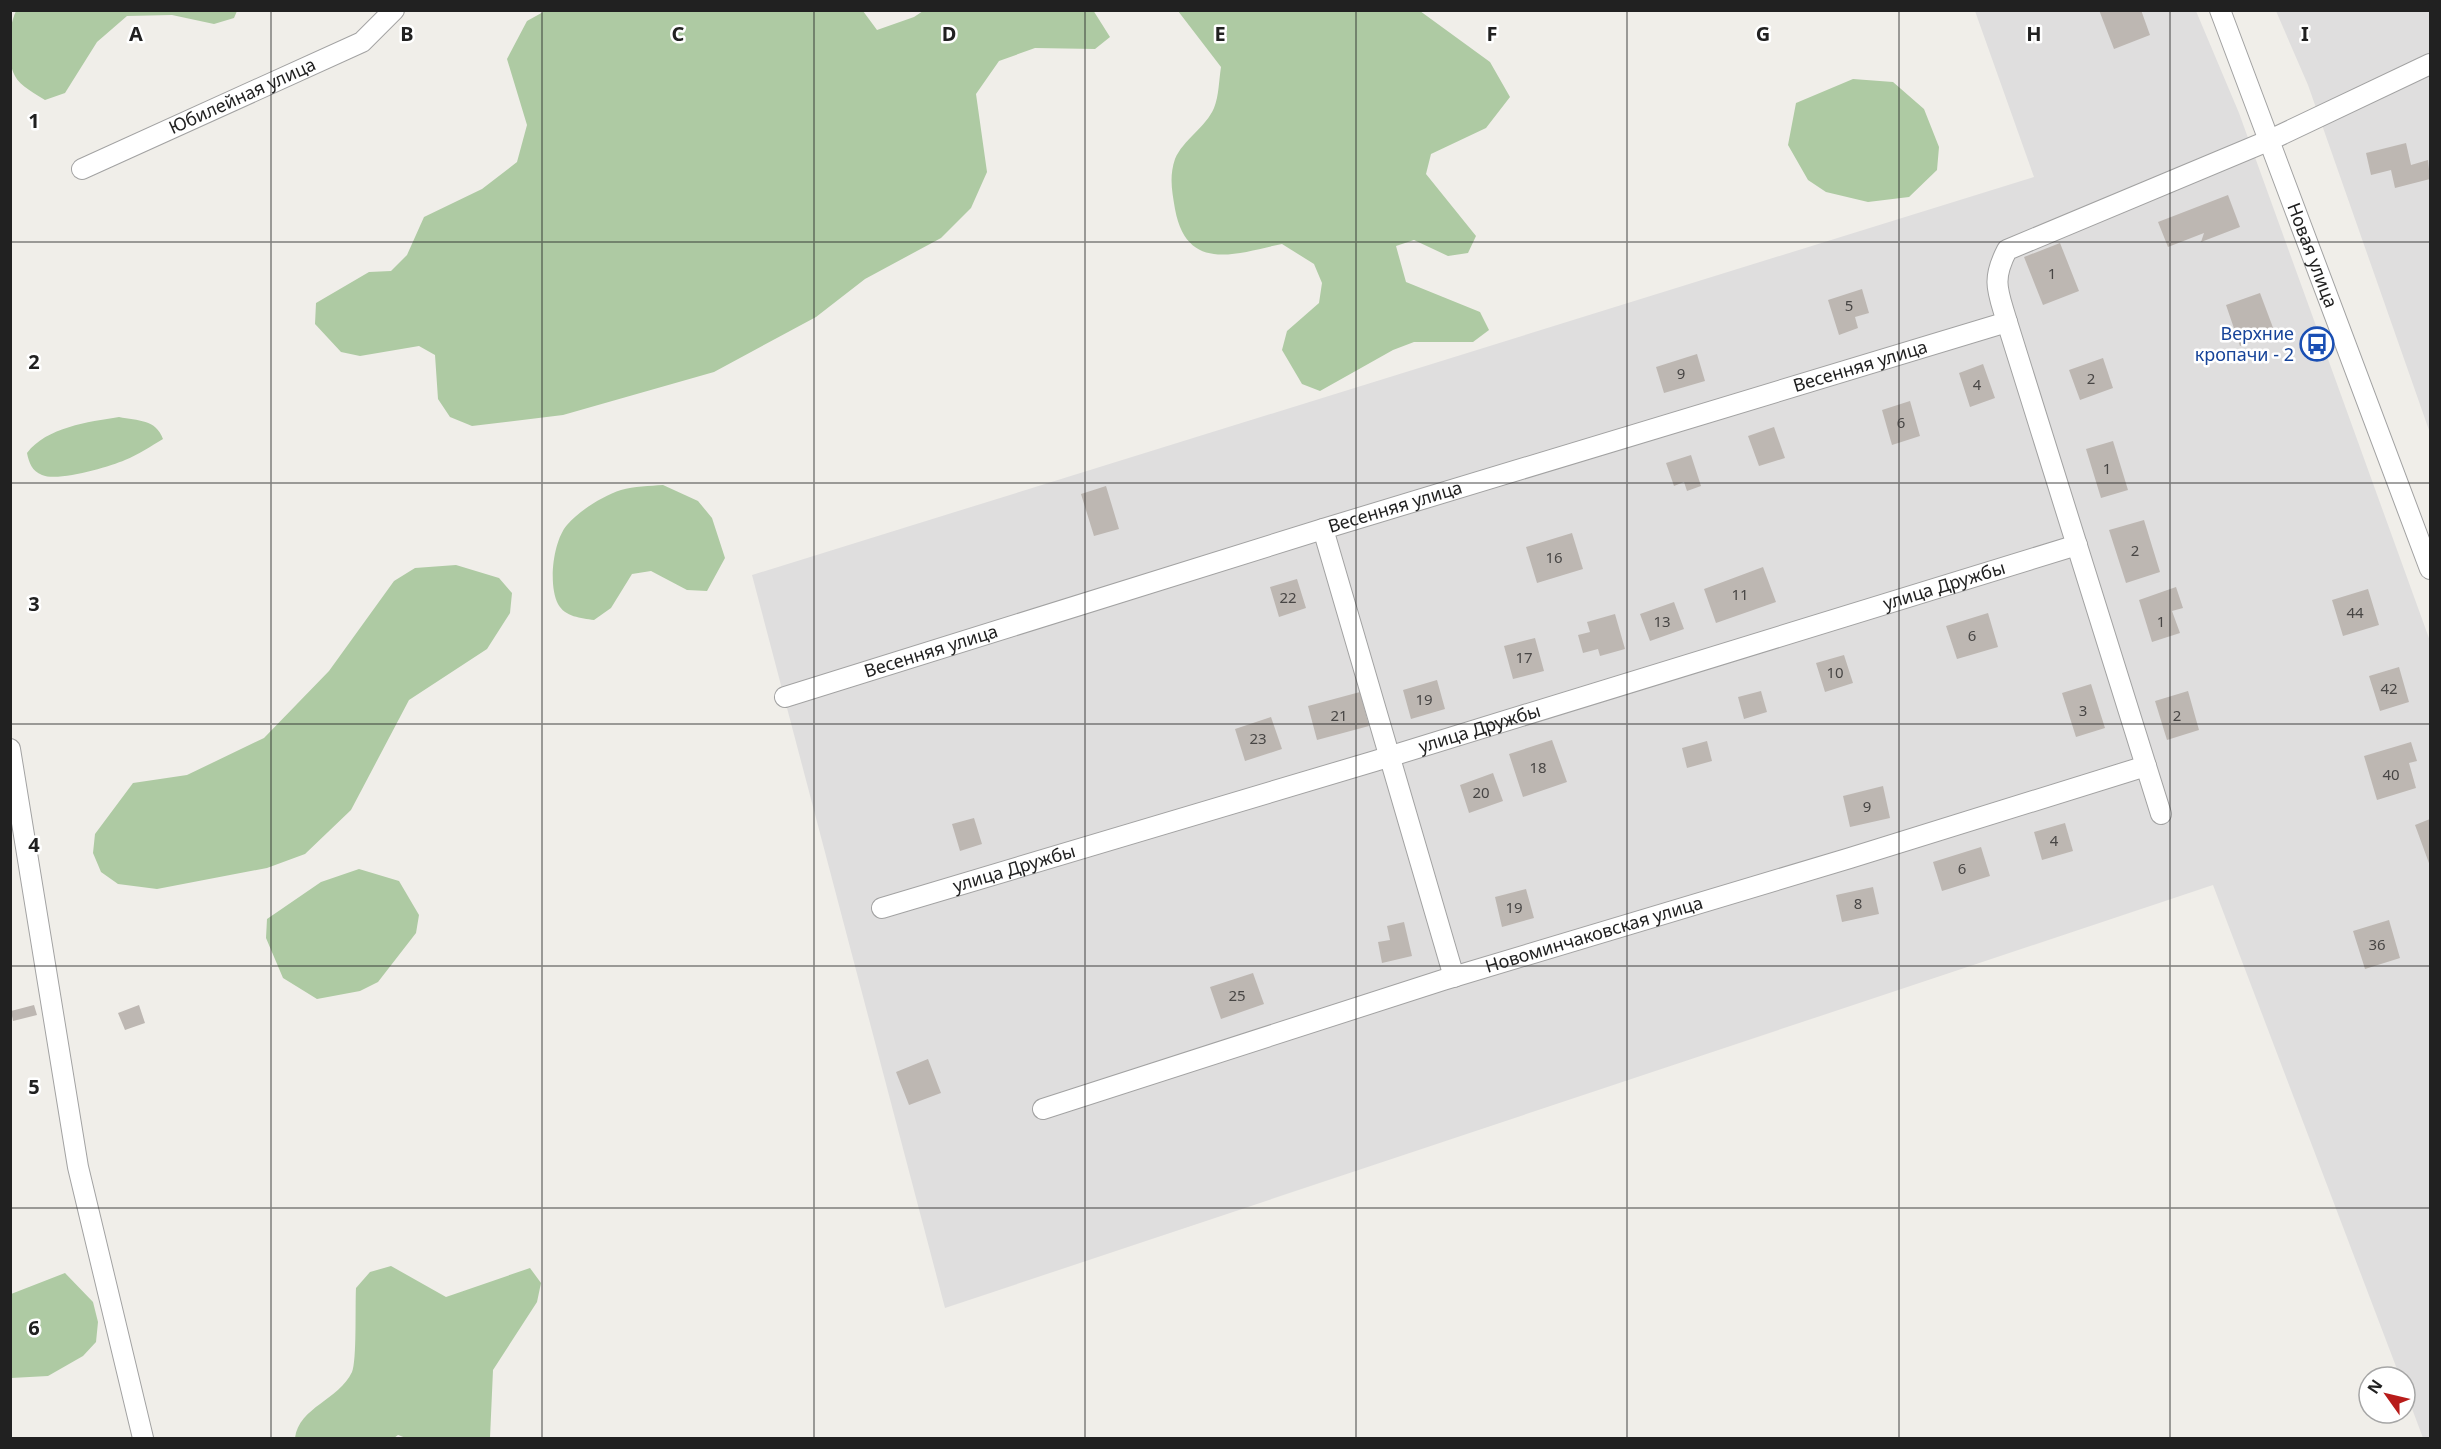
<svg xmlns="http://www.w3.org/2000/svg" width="2441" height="1449" font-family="'Noto Sans',sans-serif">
<rect width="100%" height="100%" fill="#f0eee9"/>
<path fill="#dfdede" d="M1975 11H2196L2239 113 2430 641V1438H2423L2405 1390V1377H2400L2213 885 945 1308 752 575 2034 177Z
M2276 11H2430V433L2308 85Z"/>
<path fill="#aecaa3" d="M1093 10 1110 37 1095 49 1035 48 999 61 976 94 987 172 971 208 941 238 865 279 816 317 714 372 563 415 472 426 450 417 438 399 435 355 419 346 360 356 341 352 315 324 316 303 369 272 391 271 407 255 424 217 482 189 517 162 527 125 507 59 527 21 545 11H863L877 30 914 17 923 11Z
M16 11V10L237 11 234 18 214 24 172 15 127 16 97 42 65 93 45 100C36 94 20 86 15 76 6 59 8 28 16 11Z
M1178 11H1420L1490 62 1510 97 1486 128 1431 154 1426 174 1476 236 1468 253 1448 256 1414 240 1396 246 1406 282 1480 312 1489 330 1473 342H1414L1393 350 1320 391 1302 384 1282 350 1287 331 1319 303 1322 283 1314 264 1282 244C1237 253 1187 274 1175 209 1172 191 1169 177 1175 159 1183 140 1206 127 1214 108 1219 96 1219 79 1221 67Z
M1853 79 1893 82 1924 109 1939 147 1937 170 1909 197 1868 202 1826 192 1808 180 1788 145 1796 103Z
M119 417C138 421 156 419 163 439 151 446 138 455 125 460 109 467 58 482 42 475 32 471 29 463 27 453 47 427 88 422 119 417Z
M663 485 698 501 712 518 725 558 707 591 687 590 651 571 632 574 611 608 594 620C581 618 565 617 558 604 548 585 553 541 567 525 580 510 603 496 621 490 634 486 650 486 663 485Z
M456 565 499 578 512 593 510 613 487 649 409 700 351 810 305 854 267 868 157 889 118 884 101 872 93 853 95 834 133 783 187 775 264 738 329 671 394 581 415 568Z
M359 869 399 881 419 915 416 933 378 982 360 991 317 999 283 978 266 938 267 919 321 882Z
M391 1266 446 1297 530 1268 541 1283 537 1302 493 1370 490 1438H406L398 1435 394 1438H295C299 1407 339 1400 352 1372 357 1361 355 1304 356 1288L370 1272Z
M65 1273 93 1302 98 1322 96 1342 83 1356 48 1376 11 1378V1294Z"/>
<path fill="#bdb7b2" d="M2099 10H2141L2150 35 2114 49Z
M2406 143 2411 165 2428 160 2430 179 2395 188 2391 170 2371 175 2366 153Z
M2228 195 2240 227 2201 242 2204 233 2168 247 2158 222Z
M2060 243 2079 291 2043 305 2024 257Z
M1862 289 1869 313 1855 317 1858 328 1839 335 1828 300Z
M2260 293 2275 333 2240 346 2226 305Z
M1697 354 1705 381 1664 393 1656 367Z
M2103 358 2113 388 2080 400 2069 370Z
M1983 364 1995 398 1970 407 1959 373Z
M1910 401 1920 436 1892 445 1882 410Z
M1774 427 1785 458 1759 466 1748 436Z
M2113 441 2128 490 2101 498 2086 449Z
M1691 455 1701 486 1687 491 1684 482 1674 486 1666 463Z
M1106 486 1119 529 1094 536 1081 494Z
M2144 520 2160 572 2126 583 2109 530Z
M1572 533 1583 569 1537 583 1526 547Z
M1763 567 1776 602 1716 623 1704 589Z
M1297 579 1306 608 1279 617 1270 587Z
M2176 587 2183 608 2172 611 2180 633 2152 642 2139 600Z
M2368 589 2379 625 2343 636 2332 600Z
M1674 602 1684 629 1650 641 1640 614Z
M1988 613 1998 647 1957 659 1946 626Z
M1615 614 1625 649 1600 656 1598 649 1583 653 1578 635 1590 632 1587 622Z
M1535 638 1544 671 1513 679 1504 646Z
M1844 655 1853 683 1825 692 1816 663Z
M2399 667 2409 702 2380 711 2369 676Z
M1437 680 1445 709 1411 719 1403 690Z
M2091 684 2105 728 2076 737 2062 693Z
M1761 691 1767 712 1744 719 1738 697Z
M2188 691 2199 730 2167 740 2155 701Z
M1360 692 1369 726 1317 740 1308 706Z
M1271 717 1282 749 1245 761 1235 729Z
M1552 740 1567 782 1523 797 1509 754Z
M1707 741 1712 761 1687 768 1682 748Z
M2411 742 2417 761 2409 763 2416 788 2377 800 2364 756Z
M1493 773 1503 801 1469 813 1460 785Z
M1883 786 1890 818 1850 827 1843 796Z
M974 818 982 844 960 851 952 824Z
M2430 819V866L2415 825Z
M2065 823 2073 851 2042 860 2034 832Z
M1981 847 1990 876 1942 891 1933 862Z
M1873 887 1879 914 1842 922 1836 895Z
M1526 889 1534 918 1502 927 1495 897Z
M2389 920 2400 958 2365 969 2353 931Z
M1404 922 1412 956 1382 963 1378 942 1390 940 1387 926Z
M1253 973 1264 1004 1221 1019 1210 987Z
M34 1005 37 1015 13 1021 11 1011Z
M139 1005 145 1023 125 1030 118 1013Z
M928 1059 941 1093 909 1105 896 1072Z"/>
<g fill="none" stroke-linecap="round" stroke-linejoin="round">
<g stroke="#a2a2a2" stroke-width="22">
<g id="minor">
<path id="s1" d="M2220 10 2430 569"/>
<path id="s2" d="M82 169 362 42 394 10"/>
<path d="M1323 529 1454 977"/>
<path id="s3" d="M785 697 1323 529 2007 322"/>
<path d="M10 749 78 1167 143 1438"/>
<path d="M2161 814 2007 322C1998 291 1991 281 2007 250L2270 140 2430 64"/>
<path id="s4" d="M882 908 1375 761 2077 545"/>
<path id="s5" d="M1043 1109 1443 980 1850 858 2146 766"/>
</g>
</g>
<use href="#minor" stroke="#fff" stroke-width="20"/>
</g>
<path fill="none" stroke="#212121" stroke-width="1.5" stroke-opacity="0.55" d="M271 10V1438M542 10V1438M814 10V1438M1085 10V1438M1356 10V1438M1627 10V1438M1899 10V1438M2170 10V1438M10 242H2430M10 483H2430M10 724H2430M10 966H2430M10 1208H2430"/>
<defs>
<g id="bus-ring" transform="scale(1.725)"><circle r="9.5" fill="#fff" stroke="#1a4fb4" stroke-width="1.5"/><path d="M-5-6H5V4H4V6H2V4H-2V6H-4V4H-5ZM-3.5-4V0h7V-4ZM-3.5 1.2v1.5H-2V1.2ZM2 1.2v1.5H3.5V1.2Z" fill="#1a4fb4"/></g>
</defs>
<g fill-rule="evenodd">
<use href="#bus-ring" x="2317" y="344"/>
</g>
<g text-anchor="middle" stroke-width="5" stroke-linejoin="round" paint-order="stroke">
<g font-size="15" fill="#484645">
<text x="2052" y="279">1</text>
<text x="1849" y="311">5</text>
<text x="1681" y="379">9</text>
<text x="2091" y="384">2</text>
<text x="1977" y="390">4</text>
<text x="1901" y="428">6</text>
<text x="2107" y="474">1</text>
<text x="2135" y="556">2</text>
<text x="1554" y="563">16</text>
<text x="1740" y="600">11</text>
<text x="1288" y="603">22</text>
<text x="2355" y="618">44</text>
<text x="1662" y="627">13</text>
<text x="2161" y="627">1</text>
<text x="1972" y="641">6</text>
<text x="1524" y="663">17</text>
<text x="1835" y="678">10</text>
<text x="2389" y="694">42</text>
<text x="1424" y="705">19</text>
<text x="2083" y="716">3</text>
<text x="1339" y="721">21</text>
<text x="2177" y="721">2</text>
<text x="1258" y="744">23</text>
<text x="1538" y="773">18</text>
<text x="2391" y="780">40</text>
<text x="1481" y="798">20</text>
<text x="1867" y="812">9</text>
<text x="2054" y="846">4</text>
<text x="1962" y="874">6</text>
<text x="1858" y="909">8</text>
<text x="1514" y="913">19</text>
<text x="2377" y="950">36</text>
<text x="1237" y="1001">25</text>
</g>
<g font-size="18" fill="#212121" stroke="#fff">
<text dy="6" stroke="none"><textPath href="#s2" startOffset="176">Юбилейная улица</textPath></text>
<text dy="6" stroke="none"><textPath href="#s1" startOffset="262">Новая улица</textPath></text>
<text dy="6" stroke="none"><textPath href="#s3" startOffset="1125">Весенняя улица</textPath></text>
<text dy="6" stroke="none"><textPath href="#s3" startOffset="639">Весенняя улица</textPath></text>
<text dy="6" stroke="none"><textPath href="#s4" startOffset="1110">улица Дружбы</textPath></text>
<text dy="6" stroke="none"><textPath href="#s3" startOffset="153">Весенняя улица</textPath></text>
<text dy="6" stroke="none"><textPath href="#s4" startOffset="624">улица Дружбы</textPath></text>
<text dy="6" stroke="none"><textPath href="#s4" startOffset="138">улица Дружбы</textPath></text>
<text dy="6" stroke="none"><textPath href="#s5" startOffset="578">Новоминчаковская улица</textPath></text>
</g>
<g font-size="18" fill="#164399" stroke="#fff" text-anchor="end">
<text x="2294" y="340">Верхние<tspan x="2294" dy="21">кропачи - 2</tspan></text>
</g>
</g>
<g font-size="20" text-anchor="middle" font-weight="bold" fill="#212121" stroke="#fff" stroke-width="5" stroke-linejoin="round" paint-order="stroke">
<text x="136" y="41">A</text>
<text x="407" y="41">B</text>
<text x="678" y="41">C</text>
<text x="949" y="41">D</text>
<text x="1220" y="41">E</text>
<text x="1492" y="41">F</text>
<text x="1763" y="41">G</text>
<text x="2034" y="41">H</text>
<text x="2305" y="41">I</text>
<text x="34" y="128">1</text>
<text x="34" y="369">2</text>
<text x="34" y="611">3</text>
<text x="34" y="852">4</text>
<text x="34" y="1094">5</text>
<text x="34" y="1335">6</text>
</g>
<rect width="2441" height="1449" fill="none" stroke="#212121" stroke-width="24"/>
<g transform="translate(2387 1395) rotate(304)"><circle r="28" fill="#ffffff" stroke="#a6a6a6" stroke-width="1.5"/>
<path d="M0-4.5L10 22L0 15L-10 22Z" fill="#b81c1a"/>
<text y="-9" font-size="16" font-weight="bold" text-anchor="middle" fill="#212121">N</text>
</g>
</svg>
